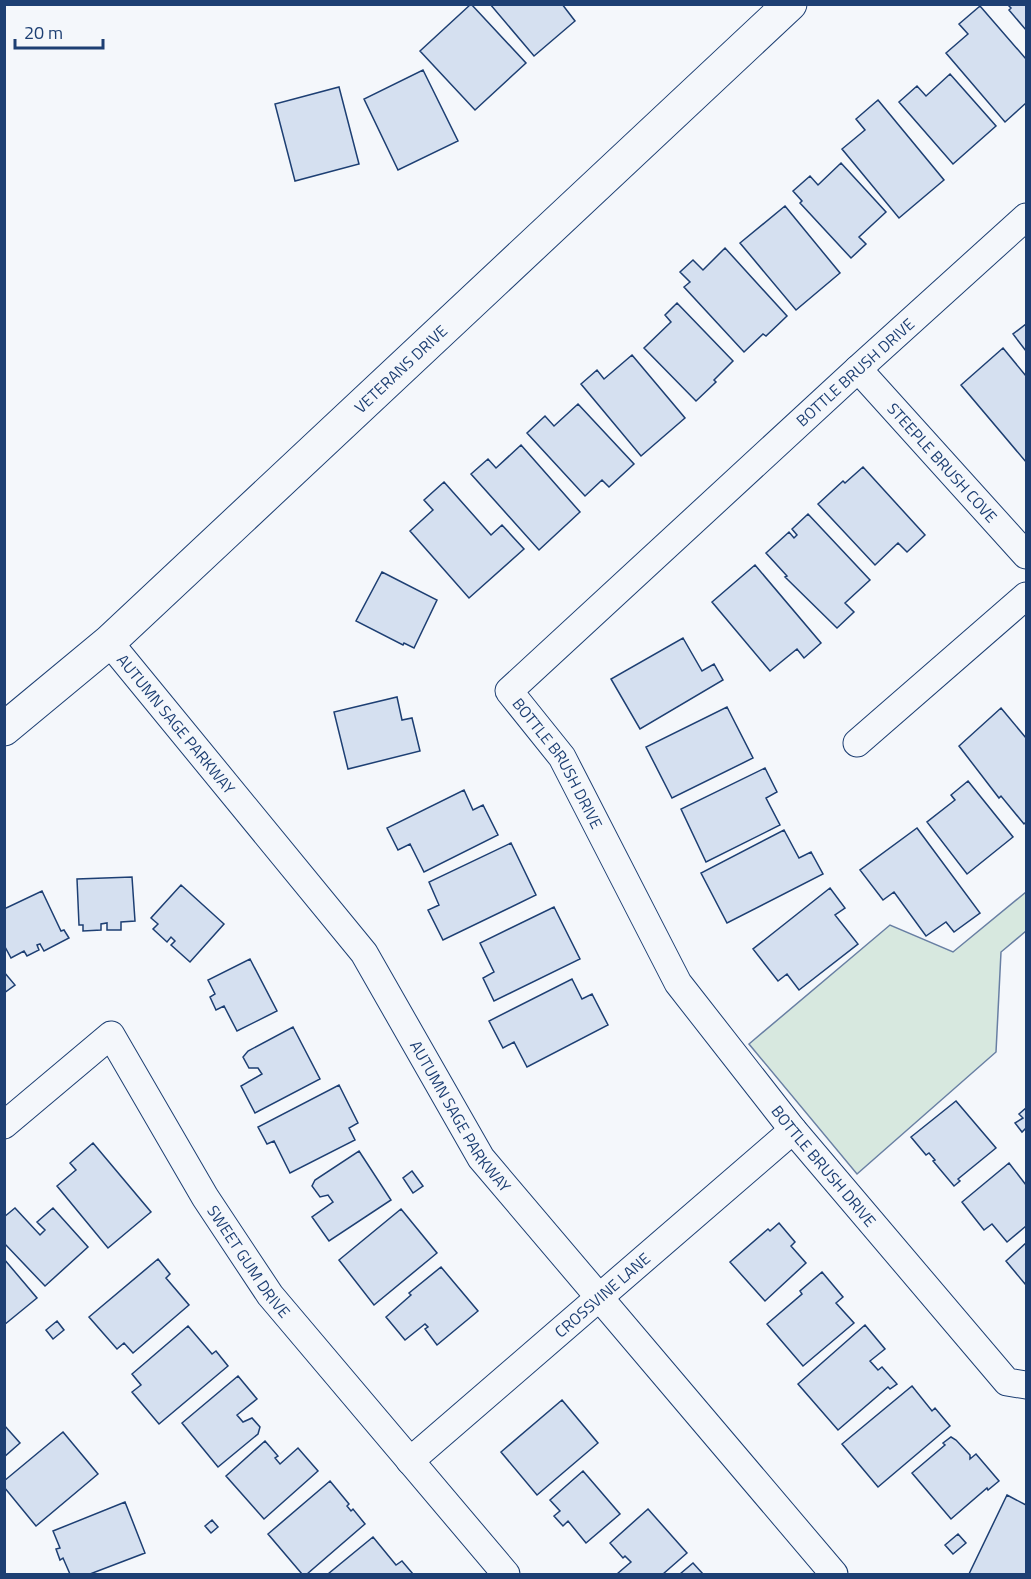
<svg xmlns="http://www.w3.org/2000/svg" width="1031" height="1579" font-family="'Titillium Web',sans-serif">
<rect width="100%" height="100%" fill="#f4f7fb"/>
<path fill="#d7e8df" stroke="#687fa3" stroke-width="1.5" d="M1026 892V931L1001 952 996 1052 857 1174 749 1044 890 925 953 952Z"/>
<path fill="#d5e0f0" stroke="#1d3f73" stroke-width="1.5" d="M471 4 526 63 475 110 420 51Z
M490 4H562L575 21 534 56Z
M1007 4H1026V30L1009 10 1011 8Z
M980 6 1026 59V103L1005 122 946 53 968 34 959 24Z
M423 70 458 141 398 170 364 99Z
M950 74 996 126 953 164 899 102 917 86 926 96Z
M339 87 359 164 295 181 275 104Z
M878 100 944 180 899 218 842 149 865 130 856 119Z
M841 163 886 212 859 237 866 244 851 258 800 203 802 201 793 191 810 176 818 185Z
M785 206 840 273 796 310 740 243Z
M725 248 787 316 766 336 763 334 744 352 684 287 690 282 680 272 693 260 703 270Z
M677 303 733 361 714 380 716 382 696 401 644 348 671 322 665 315Z
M1026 324V351L1013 334Z
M1003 348 1026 376V462L961 385Z
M632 355 685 418 641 456 581 384 597 370 604 379Z
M578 404 634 464 609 487 602 480 585 496 527 433 545 416 554 426Z
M521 445 580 512 539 550 471 474 488 459 496 468Z
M863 467 925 535 907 552 898 543 875 565 818 504 843 481 845 483Z
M444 482 491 535 502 525 524 549 469 598 410 531 433 510 424 500Z
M808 514 870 580 845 603 854 612 837 628 785 577 787 576 766 553 789 532 794 538 797 535 792 529Z
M755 565 821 643 804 658 797 649 770 671 712 602Z
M382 572 437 600 414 648 404 643 403 645 356 621Z
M683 638 702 671 714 664 723 680 640 729 611 679Z
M397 697 402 720 412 718 420 751 348 769 334 712Z
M727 707 753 758 672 798 646 747Z
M1001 708 1026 738V822L1024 824 1001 796 999 798 959 746Z
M765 768 777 792 766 798 780 825 706 862 681 809Z
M968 781 1013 837 967 874 927 822 955 800 951 795Z
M464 790 473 810 483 805 498 835 424 872 410 844 398 850 387 828Z
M917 828 980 913 954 932 946 922 926 936 894 892 883 900 860 870Z
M784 830 799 858 811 852 823 874 727 923 701 873Z
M511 843 536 895 443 940 428 910 439 905 429 882Z
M132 877 135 921 121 922V930H107V923L101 924V930L83 931V925H79L77 879Z
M181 885 224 924 190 962 171 945 175 941 171 937 167 942 153 929 158 924 151 918Z
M830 888 845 908 835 915 858 944 799 990 787 974 778 981 753 949Z
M42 891 61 931 64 930 69 938 44 951 40 944 37 945 39 950 27 956 24 951 11 958 4 945V909Z
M554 907 580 959 494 1001 483 978 494 972 480 943Z
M250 959 277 1011 237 1031 224 1006 216 1010 210 997 215 994 208 980Z
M4 972 15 985 4 993Z
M572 979 582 999 592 994 608 1025 527 1067 514 1042 503 1048 489 1021Z
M293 1027 320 1079 255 1113 241 1086 262 1074 258 1068H249L243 1057 248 1051Z
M339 1085 358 1123 349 1128 355 1140 290 1173 274 1141 267 1144 258 1127Z
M956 1101 996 1148 958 1179 960 1181 954 1186 933 1161 935 1160 929 1153 926 1155 911 1137Z
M1026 1108V1128L1022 1132 1015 1123 1023 1118 1019 1114Z
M93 1143 151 1212 108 1248 57 1186 76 1170 70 1163Z
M359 1151 391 1200 329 1241 312 1217 333 1202 328 1195 320 1197 312 1186 315 1180Z
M1009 1163 1026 1185V1226L1007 1242 992 1224 984 1230 962 1202Z
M412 1171 423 1186 413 1193 403 1178Z
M15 1208 40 1235 45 1230 37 1222 53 1208 88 1247 45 1286 4 1243V1217Z
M401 1209 437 1253 374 1305 339 1260Z
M779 1223 795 1242 791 1246 806 1263 765 1301 730 1262 768 1229 770 1231Z
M1026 1243V1282L1025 1284 1006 1261Z
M4 1259 37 1298 4 1325Z
M158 1259 170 1274 166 1278 189 1305 133 1353 124 1343 117 1349 89 1317Z
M441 1267 478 1311 437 1345 425 1329 428 1327 425 1324 405 1340 386 1317 411 1295 409 1293Z
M822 1272 843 1297 836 1303 854 1323 803 1366 767 1324 802 1294 800 1291Z
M57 1321 64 1330 53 1339 46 1330Z
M865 1325 885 1349 870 1361 878 1370 882 1367 897 1384 890 1389 888 1387 838 1430 798 1384Z
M188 1326 212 1354 216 1351 228 1366 159 1424 132 1392 141 1385 132 1374Z
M238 1376 257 1399 237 1415 243 1422 252 1418 260 1427 258 1434 218 1467 182 1423Z
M912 1386 932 1411 935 1408 950 1426 878 1487 842 1444Z
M562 1400 598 1443 537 1495 501 1452Z
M4 1425 20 1443 4 1457Z
M63 1432 98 1474 36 1526 4 1487V1481Z
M951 1437 956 1440 970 1455V1459L976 1454 999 1481 988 1490 987 1488 951 1519 912 1473 945 1445 943 1443Z
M265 1441 278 1456 275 1458 280 1464 298 1448 318 1471 264 1519 226 1476Z
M583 1471 620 1514 586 1543 568 1521 563 1526 554 1516 560 1511 550 1500Z
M330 1481 349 1504 347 1506 351 1511 353 1509 365 1524 307 1574H302L268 1534Z
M1007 1495 1026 1505V1574H969Z
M125 1502 145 1553 90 1574H70L63 1558 60 1560 56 1549 60 1548 53 1531Z
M648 1509 687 1553 663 1574H617L631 1562 625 1556 623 1558 610 1543Z
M212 1520 218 1527 211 1533 205 1526Z
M958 1534 966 1543 953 1554 945 1545Z
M373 1537 396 1565 402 1561 413 1574H328Z
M693 1563 703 1574H680Z"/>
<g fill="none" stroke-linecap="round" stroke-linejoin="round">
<g stroke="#1d3f73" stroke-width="29">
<g id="street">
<path id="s1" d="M1026 217 858 369 509 691 562 757 678 983 793 1130 1007 1382 1026 1385"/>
<path id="s2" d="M858 369 1026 555"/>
<path id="s3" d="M109 642 364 953 481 1158 834 1574"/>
<path d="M857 743 1026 596"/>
<path id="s4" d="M4 1125 111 1035 205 1197 270 1295 506 1574"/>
<path id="s5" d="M410 1461 793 1130"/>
</g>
</g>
<g stroke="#1d3f73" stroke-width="35">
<g id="secondary">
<path id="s6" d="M4 729 109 642 790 4"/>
</g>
</g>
<use href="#street" stroke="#f4f7fb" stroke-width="27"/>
<use href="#secondary" stroke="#f4f7fb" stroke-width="33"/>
</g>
<g text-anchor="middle" stroke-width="4.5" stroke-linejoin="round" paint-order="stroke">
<g font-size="16" fill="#1d3f73" stroke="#f4f7fb">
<text dy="6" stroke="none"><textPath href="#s6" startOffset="536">VETERANS DRIVE</textPath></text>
<text transform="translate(855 372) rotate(-42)" y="6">BOTTLE BRUSH DRIVE</text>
<text dy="6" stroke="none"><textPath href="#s2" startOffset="126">STEEPLE BRUSH COVE</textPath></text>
<text dy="6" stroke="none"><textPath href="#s3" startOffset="106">AUTUMN SAGE PARKWAY</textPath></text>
<text dy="6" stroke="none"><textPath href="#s1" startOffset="789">BOTTLE BRUSH DRIVE</textPath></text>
<text dy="6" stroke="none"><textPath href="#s3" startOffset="592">AUTUMN SAGE PARKWAY</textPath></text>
<text dy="6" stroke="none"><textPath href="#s1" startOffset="1274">BOTTLE BRUSH DRIVE</textPath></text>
<text dy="6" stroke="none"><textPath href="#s4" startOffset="405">SWEET GUM DRIVE</textPath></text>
<text dy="6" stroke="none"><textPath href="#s5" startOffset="254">CROSSVINE LANE</textPath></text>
</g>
</g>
<rect width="1031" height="1579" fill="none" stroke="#1d3f73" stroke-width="12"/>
<path d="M15 39v9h88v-9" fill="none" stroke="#1d3f73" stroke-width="3"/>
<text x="24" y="39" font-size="18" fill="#1d3f73" stroke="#f4f7fb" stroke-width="4.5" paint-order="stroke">20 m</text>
</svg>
